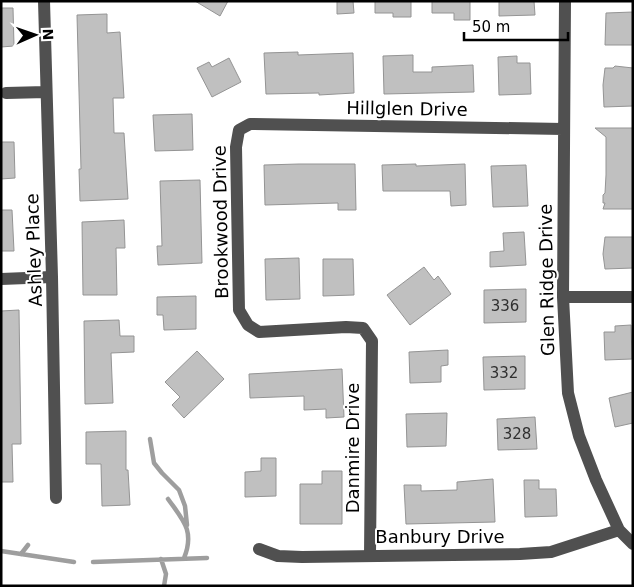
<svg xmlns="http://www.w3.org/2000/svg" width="634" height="587" font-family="'DejaVu Sans',sans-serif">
<rect width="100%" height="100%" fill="#fff"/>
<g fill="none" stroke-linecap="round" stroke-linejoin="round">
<path stroke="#9e9e9e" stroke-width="4.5" d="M150 439 154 463 162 473 179 490 185 506 187 525
M168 499C183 520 195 531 184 558
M1 551 74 562
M21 554 28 545
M161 559 166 574 164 586
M93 562 207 558"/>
</g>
<path fill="#c0c0c0" stroke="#949494" d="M195 1H228L220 16Z
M337 1H353L354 13 337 14Z
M375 1H411V17H393V13H375Z
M432 1H470V20H454V13H432Z
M499 1H534L535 15 499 16Z
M1 8H13L14 46 1 47Z
M633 12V45H605L606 13Z
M107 14V33L120 32 124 98H113L114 133H124L128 199 80 201 79 169H81L77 15Z
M298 52V55L353 53 354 93 319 95V93L266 94 264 53Z
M413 55V72H432V67L473 65 474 92 384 94 383 56Z
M517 56V63H530L531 94 499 95 498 57Z
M229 58 241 82 212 97 197 68 209 62 212 67Z
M615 66 633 68V106L604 107 603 85 605 68H613Z
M192 114 193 150 155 151 153 115Z
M595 128H633V209H603L605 203H603V195L605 193 606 175V137Z
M1 142H14L15 178 1 179Z
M299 164H355L356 210H338V203L265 205 264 165Z
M416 164V166L465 164 466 205 451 206 450 191H383L382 165Z
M526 165 528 206 493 207 491 166Z
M200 180 202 263 158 265 157 246H162L160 181Z
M1 210H12L14 251H1Z
M124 220 125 248H116L117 295H83L82 222Z
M524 232 526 265 490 267V252L504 251 503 233Z
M605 237H633V268L605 269 603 254Z
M299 258 300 299 266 300 265 259Z
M323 259H353L354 295 323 296Z
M424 267 434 280 438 276 451 294 410 325 387 295Z
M526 289V322L484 323V290Z
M196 296V329L164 330 163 315H157V297Z
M19 310 21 444H12L13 482H1V311Z
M119 320 120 336H134V352L111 353 113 403 85 404 84 321Z
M631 325 632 359 605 360 604 332H615V326Z
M448 350V365L441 366V382L410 383 409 352Z
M197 351 224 379 184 418 172 405 180 397 165 382Z
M525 356V389L484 390 483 357Z
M342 369 344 417 326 418V409L304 410V396L250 398 249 374Z
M633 392V423L615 427 609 398Z
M447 413 446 446 407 447 406 414Z
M535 417 537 449 498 450 497 419Z
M126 431V470H128L130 505 102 506 101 464H86V432Z
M261 458H276V496L245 497V472L261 471Z
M322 471H342V524H300V484H322Z
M493 479 495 522 406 524 404 485H421V491L457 490V482Z
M524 480H539V489H556L557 516 525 517Z"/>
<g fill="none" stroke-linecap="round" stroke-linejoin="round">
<path stroke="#505050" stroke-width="12" d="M44 1 52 277 56 498
M565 1 563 297 568 393 579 436 596 480 619 530 633 544
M6 93 46 92
M1 279 52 277
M563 297H633
M259 549 278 556 302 557 520 554 551 552 619 530
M370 555 372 341 363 328 346 327 259 332 248 325 239 310 236 147 239 130 250 124 563 129"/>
</g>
<g text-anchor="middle" stroke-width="4" stroke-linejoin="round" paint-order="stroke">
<g font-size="15" fill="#303030">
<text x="505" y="311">336</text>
<text x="504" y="378">332</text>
<text x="517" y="439">328</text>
</g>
<g font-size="18" fill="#000" stroke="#fff">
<text transform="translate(407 109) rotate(1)" y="6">Hillglen Drive</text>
<text transform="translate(221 222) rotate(-91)" y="6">Brookwood Drive</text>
<text transform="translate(34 250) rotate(-92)" y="6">Ashley Place</text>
<text transform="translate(547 280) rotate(-91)" y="6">Glen Ridge Drive</text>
<text transform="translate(353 448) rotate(-90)" y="6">Danmire Drive</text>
<text x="440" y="543">Banbury Drive</text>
</g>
</g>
<rect width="634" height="587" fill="none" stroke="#000000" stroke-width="5"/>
<g transform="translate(35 35) rotate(88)" stroke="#ffffff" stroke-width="4" paint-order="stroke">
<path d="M0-4L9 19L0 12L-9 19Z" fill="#000000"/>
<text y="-8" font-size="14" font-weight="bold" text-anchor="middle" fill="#000000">N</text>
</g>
<path d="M464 32v8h104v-8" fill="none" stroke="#000000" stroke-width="2.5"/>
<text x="472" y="32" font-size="15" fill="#000000" stroke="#ffffff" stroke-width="4" paint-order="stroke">50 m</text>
</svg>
